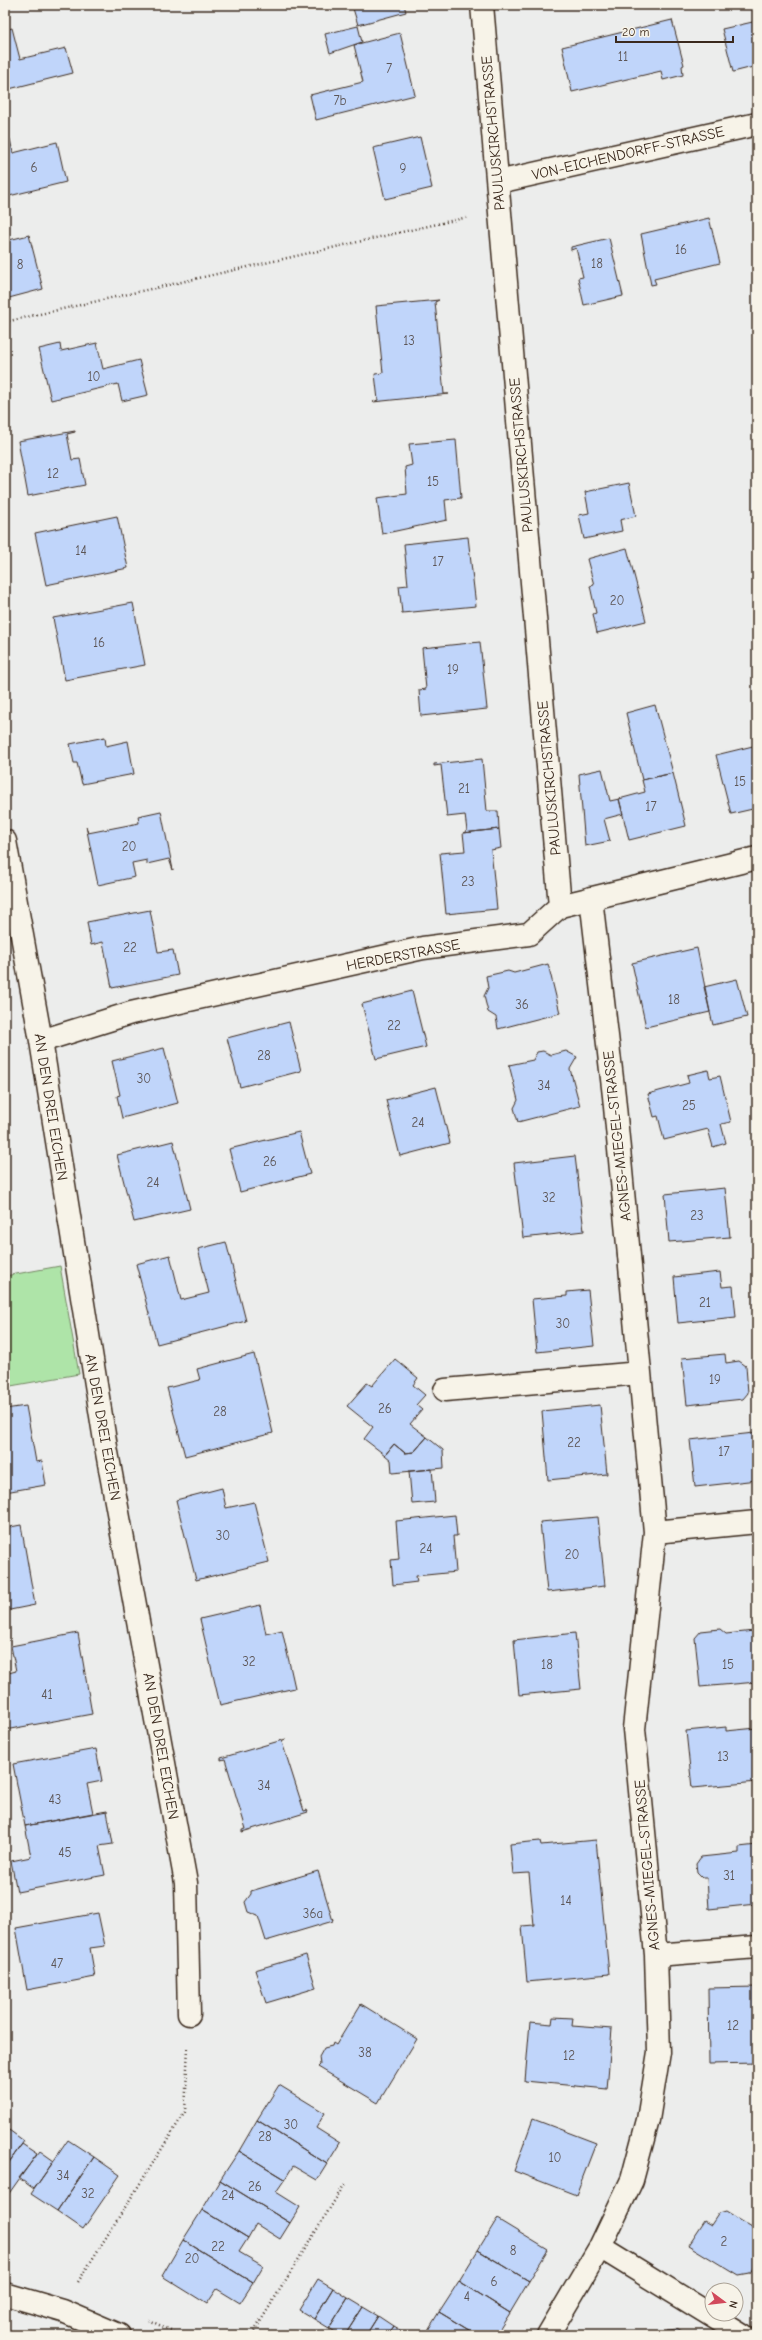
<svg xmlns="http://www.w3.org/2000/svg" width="762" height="2340" font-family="'Comic Neue',sans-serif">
<rect width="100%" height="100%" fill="#ecedec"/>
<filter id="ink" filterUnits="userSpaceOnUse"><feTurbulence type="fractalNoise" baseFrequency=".025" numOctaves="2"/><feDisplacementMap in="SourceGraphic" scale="8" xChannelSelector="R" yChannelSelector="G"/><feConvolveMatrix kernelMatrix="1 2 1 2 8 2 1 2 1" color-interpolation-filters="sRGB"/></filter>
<g filter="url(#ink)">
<path fill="#aee4a8" stroke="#748763" d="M60 1266 79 1374 5 1387V1276Z"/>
<path fill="#c0d5fa" stroke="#3b2a1e" d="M352 5H404L406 12 358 25Z
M672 20 684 65 682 66 683 75 663 80 661 71 572 92 562 47Z
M757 21V66L733 72 722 29Z
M358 26 362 42 330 53 325 34Z
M12 28 20 59 66 48 73 73 5 90V30Z
M400 33 415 95 316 120 310 95 363 82 354 45Z
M420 137 432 188 385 199 373 148Z
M10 139 13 153 57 142 66 182 5 197V140Z
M709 218 720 263 654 279 656 284 651 285 641 234Z
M29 235 43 289 5 299V241Z
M609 238 623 296 584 305 578 278 583 277 576 248 571 250V247Z
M439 300 435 302 444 394H449L373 402 378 400 375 374 383 373 376 306Z
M97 343 103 369 139 360 148 395 122 401 118 384 51 400 39 349 60 344 61 351Z
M75 431V432L67 434 72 460 80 459 85 485 28 496 18 441Z
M456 440 461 498 445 500 447 520 382 534 377 498 407 494 405 467 412 465 409 444Z
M629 483 636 516 620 520 622 531 584 539 579 515 589 513 585 492Z
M117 516 128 568 46 585 35 533Z
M468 537 476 606 402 613 399 586 408 585 404 544Z
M627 548 646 621 597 633 593 614 596 613 590 586 594 585 587 559Z
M133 603 145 665 65 680 53 618Z
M480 642 487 709 421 716 419 690 426 689 422 648Z
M655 705 673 773 642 780 626 713Z
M105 737 106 746 128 741 134 774 82 784 77 763H74L70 744Z
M757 745V808L731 814 716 755Z
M482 759 487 811H498L499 829 463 833 467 831 465 815 447 817 441 765 434 766V764Z
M602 769 610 801 619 799 623 814 604 819 610 841 585 846 579 774Z
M673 773 686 826 629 840 619 799 645 792 642 780Z
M161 811 173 870 169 859 147 864V860L132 863 135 877 98 885 86 826 88 833 139 823 138 816Z
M499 829 501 848 491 850 497 909 446 914 440 853 465 851 463 833Z
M150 910 158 952 173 950 178 975 112 988 103 942 91 945 87 922Z
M697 948 710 1012 646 1027 632 963Z
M548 964 560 1013 498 1029 496 1017 488 1012 484 996 488 988 486 976 508 971 514 973Z
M737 979 747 1017 713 1025 704 987Z
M412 991 426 1047 376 1059 362 1004Z
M289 1022 301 1071 240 1087 227 1038Z
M164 1048 178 1103 122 1118 117 1096 120 1095 112 1061Z
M543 1051 551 1055 566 1051 577 1057 570 1069 580 1106 518 1122 514 1108 518 1100 509 1065 533 1060 537 1052Z
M708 1070 710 1078 720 1076 731 1122 721 1124 726 1143 713 1147 708 1129 664 1140 658 1116 654 1117 648 1094 689 1083 687 1075Z
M436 1087 450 1143 400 1156 386 1100Z
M299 1132 310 1174 240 1192 229 1149Z
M173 1141 190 1209 134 1222 117 1155Z
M575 1156 584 1231 523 1238 514 1163Z
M725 1188 730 1237 669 1242 665 1194Z
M226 1242 246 1321 157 1344 136 1264 170 1255 181 1300 209 1293 198 1249Z
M720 1272 722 1287 733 1286 736 1317 678 1323 674 1277Z
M588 1290 594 1346 537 1352 532 1299 567 1296V1292Z
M254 1354 273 1433 185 1456 167 1388 200 1380 197 1369Z
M725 1354 726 1363 739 1361 746 1366 748 1393 743 1399 687 1405 682 1358Z
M395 1359 418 1378 413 1385 425 1395 416 1405 422 1410 410 1424 427 1437 414 1452 405 1453 394 1444 385 1455 364 1439 373 1427 347 1406 367 1383 372 1386Z
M600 1405 607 1474 548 1480 542 1411Z
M26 1406 36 1462 42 1461 46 1485 5 1492V1409Z
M754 1433 757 1480 695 1487 690 1440Z
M427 1437 443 1450 444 1468 392 1473 391 1460 385 1455 394 1444 405 1453 414 1452Z
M432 1469 435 1502 412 1504 409 1471Z
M222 1488 226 1508 254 1502 269 1562 196 1580 176 1500Z
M455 1515 457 1536H453L456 1572 416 1576 417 1582 393 1585 391 1560 399 1559 396 1521Z
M598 1517 605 1586 547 1592 540 1522Z
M21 1525 35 1605 5 1611V1528Z
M260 1605 266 1634 282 1630 295 1688 220 1705 200 1619Z
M755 1625 757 1682 700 1687 695 1638 701 1631 720 1629 726 1634 754 1631Z
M78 1633 92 1714 5 1730V1674L16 1671 11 1646Z
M575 1633 581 1689 519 1695 514 1640Z
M726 1727V1731L757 1728V1782L692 1788 686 1731Z
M286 1739 282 1742 304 1811 307 1810 308 1812 242 1832V1830L246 1829 225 1759 221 1760V1758Z
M96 1749 102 1781 87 1784 93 1813 25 1826 13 1764Z
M107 1811 113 1844 99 1846 105 1875 17 1892 11 1861 31 1857 25 1826Z
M596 1840 609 1974 527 1982 522 1926 534 1925 529 1873 513 1874 510 1844 540 1841 541 1845Z
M757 1845V1904L709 1909 707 1878H703L697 1872 696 1864 701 1857 739 1853V1847Z
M318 1871 333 1921 266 1941 258 1916 248 1912 245 1902 251 1894V1891Z
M98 1913 105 1946 90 1948 95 1977 27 1990 16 1928Z
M306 1955 316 1988 266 2003 255 1970Z
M757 1987V2063L709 2064 708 1988Z
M361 2004 417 2039 378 2103 318 2067 320 2065 319 2057 324 2048 332 2046 333 2043 336 2045Z
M553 2017 573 2018 572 2026 612 2029 607 2089 525 2081 530 2022 552 2024Z
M279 2085 325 2113 316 2128 340 2143 327 2164 257 2120Z
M533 2119 596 2143 576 2195 514 2171Z
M257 2120 327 2164 317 2180 293 2166 285 2179 239 2151Z
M9 2130 24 2141 5 2168V2135Z
M68 2140 94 2157 57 2211 31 2194Z
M22 2144 37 2154 5 2199V2168Z
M40 2151 54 2161 34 2189 19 2178Z
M239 2151 285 2179 276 2192 300 2207 290 2223 220 2180Z
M94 2157 120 2175 83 2229 57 2211Z
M220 2180 290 2223 280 2239 256 2224 248 2238 202 2210Z
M202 2210 248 2238 239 2252 263 2266 253 2283 183 2240Z
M726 2211 752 2227 754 2234 757 2236V2262L750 2274 739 2276 688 2245 704 2221 711 2225 719 2213Z
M497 2219 548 2250 529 2281 478 2250Z
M183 2240 253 2283 240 2303 217 2289 207 2304 162 2276Z
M478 2250 529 2281 510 2313 459 2281Z
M318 2279 333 2288 314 2319 299 2310Z
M459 2281 510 2313 496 2335H477L439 2312Z
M333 2288 348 2298 329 2328 314 2319Z
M757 2296V2306L753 2303Z
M348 2298 363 2307 345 2335H340L329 2328Z
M363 2307 378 2316 366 2335H345Z
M439 2312 477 2335H425Z
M378 2316 393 2326 387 2335H366Z
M393 2326 408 2335H387Z
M676 2329 685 2335H664L667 2330Z"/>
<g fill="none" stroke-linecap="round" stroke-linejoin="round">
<g stroke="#3b2a1e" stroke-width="25">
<path id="minor" d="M482 5 560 906
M498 182 757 124
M5 841 41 1041 106 1447 186 1883 189 2014
M41 1041 131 1013 423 948 529 934 560 906 757 858
M445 1390 640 1373
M655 1532 757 1522
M656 1955 757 1947
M600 2247 743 2335
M5 2294 63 2311 119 2335
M548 2335 600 2247 632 2180 648 2120 659 2052 656 1955 634 1729 655 1532 614 1096 591 898"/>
</g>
<path stroke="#3b2a1e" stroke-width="2.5" stroke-dasharray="1 3" stroke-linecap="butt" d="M5 322 468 217
M78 2282 185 2112 188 2045
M148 2320 182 2335
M252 2335 346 2182"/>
<use href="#minor" stroke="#f7f3e8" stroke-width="22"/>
</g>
</g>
<g text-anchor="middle" stroke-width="3" stroke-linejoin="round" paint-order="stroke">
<g font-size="13" fill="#5c5555">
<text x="623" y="61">11</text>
<text x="389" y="73">7</text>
<text x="340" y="105">7b</text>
<text x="34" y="172">6</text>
<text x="403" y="173">9</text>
<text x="681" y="254">16</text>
<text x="597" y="268">18</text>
<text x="20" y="269">8</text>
<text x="409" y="345">13</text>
<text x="94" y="381">10</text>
<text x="53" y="478">12</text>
<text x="433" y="486">15</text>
<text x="81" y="555">14</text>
<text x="438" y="566">17</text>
<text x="617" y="605">20</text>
<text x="99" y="647">16</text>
<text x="453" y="674">19</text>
<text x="740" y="786">15</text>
<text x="464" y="793">21</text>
<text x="651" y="811">17</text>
<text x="129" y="851">20</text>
<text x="468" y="886">23</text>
<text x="130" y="952">22</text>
<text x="674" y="1004">18</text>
<text x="522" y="1009">36</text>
<text x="394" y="1030">22</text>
<text x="264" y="1060">28</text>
<text x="144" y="1083">30</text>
<text x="544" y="1090">34</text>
<text x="689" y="1110">25</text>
<text x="418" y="1127">24</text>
<text x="270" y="1166">26</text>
<text x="153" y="1187">24</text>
<text x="549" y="1202">32</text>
<text x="697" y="1220">23</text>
<text x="705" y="1307">21</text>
<text x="563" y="1328">30</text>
<text x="715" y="1384">19</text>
<text x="385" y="1413">26</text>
<text x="220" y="1416">28</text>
<text x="574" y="1447">22</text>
<text x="724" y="1456">17</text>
<text x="223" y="1540">30</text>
<text x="426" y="1553">24</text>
<text x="572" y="1559">20</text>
<text x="249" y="1666">32</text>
<text x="547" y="1669">18</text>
<text x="728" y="1669">15</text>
<text x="47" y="1699">41</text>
<text x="723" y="1761">13</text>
<text x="264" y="1790">34</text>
<text x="55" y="1804">43</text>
<text x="65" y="1857">45</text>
<text x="729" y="1880">31</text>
<text x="566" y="1905">14</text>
<text x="313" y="1918">36a</text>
<text x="57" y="1968">47</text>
<text x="733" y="2030">12</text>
<text x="365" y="2057">38</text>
<text x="569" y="2060">12</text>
<text x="291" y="2129">30</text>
<text x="265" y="2141">28</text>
<text x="555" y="2162">10</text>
<text x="63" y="2180">34</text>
<text x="255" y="2191">26</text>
<text x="88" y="2198">32</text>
<text x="228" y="2200">24</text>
<text x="724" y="2246">2</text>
<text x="218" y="2251">22</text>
<text x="513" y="2255">8</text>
<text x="192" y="2263">20</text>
<text x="494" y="2286">6</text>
<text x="467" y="2301">4</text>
</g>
<g font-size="15" fill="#3b2a1e" stroke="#f7f3e8">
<text transform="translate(493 133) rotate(-95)" y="5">PAULUSKIRCHSTRASSE</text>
<text transform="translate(628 153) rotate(-13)" y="5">VON-EICHENDORFF-STRASSE</text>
<text transform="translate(521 455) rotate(-95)" y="5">PAULUSKIRCHSTRASSE</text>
<text transform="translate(549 778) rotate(-95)" y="5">PAULUSKIRCHSTRASSE</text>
<text transform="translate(403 955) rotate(-11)" y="5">HERDERSTRASSE</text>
<text transform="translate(51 1107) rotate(81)" y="5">AN DEN DREI EICHEN</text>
<text transform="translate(617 1136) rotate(-96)" y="5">AGNES-MIEGEL-STRASSE</text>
<text transform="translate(103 1427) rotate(80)" y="5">AN DEN DREI EICHEN</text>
<text transform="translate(161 1746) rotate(80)" y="5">AN DEN DREI EICHEN</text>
<text transform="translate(647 1865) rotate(-95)" y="5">AGNES-MIEGEL-STRASSE</text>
</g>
</g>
<rect width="762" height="2340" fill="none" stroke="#f7f3e8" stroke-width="20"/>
<rect x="10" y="10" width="742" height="2320" fill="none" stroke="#3b2a1e" stroke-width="1.5" filter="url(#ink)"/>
<g transform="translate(724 2302) rotate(105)"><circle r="19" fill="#f7f3e8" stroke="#aca397"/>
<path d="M0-3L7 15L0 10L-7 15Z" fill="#d1495b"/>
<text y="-6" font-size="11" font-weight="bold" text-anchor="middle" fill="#3b2a1e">N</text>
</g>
<path d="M616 36v6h117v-6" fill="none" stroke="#3b2a1e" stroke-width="2"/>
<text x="622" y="36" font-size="12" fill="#3b2a1e" stroke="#f7f3e8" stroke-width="3" paint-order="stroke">20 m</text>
</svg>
